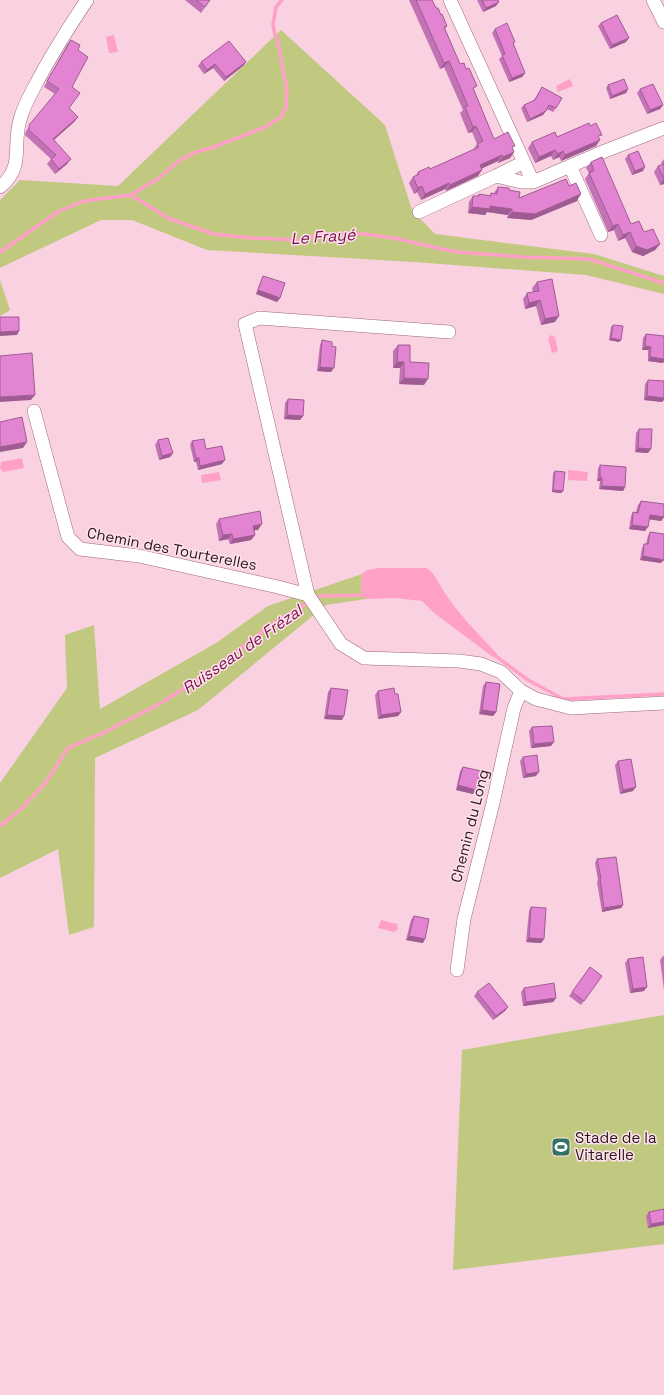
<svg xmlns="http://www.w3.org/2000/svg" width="664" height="1395" font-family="'Space Grotesk',sans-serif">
<rect width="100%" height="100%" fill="#f9d1e0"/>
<path fill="#c1c980" d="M281 30 385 125 412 210 435 234 594 254 664 276V294L586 275 414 262 207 250 132 220H101L0 268V200L20 180 118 186Z
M0 280 10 310 0 316Z
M362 574 361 589 366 599 326 605 198 710 95 758 94 927 69 935 58 849 0 878V783L67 688 65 635 94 625 100 709 216 643 268 606Z
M664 1015V1244L453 1270 462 1050Z"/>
<path fill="#ffa0c7" d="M114 35 118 52 109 53 106 37Z
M570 79 573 86 558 92 556 86Z
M551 335 555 337 558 351 552 353 548 338Z
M22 458 24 468 3 472 0 468 1 462Z
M568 470 588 472 587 481 568 480Z
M219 472 221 480 202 483 201 475Z
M379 568H426C434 572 438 582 443 590 458 614 478 633 497 654L493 657 434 613 422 601 395 598 366 599 361 589 362 574 367 570Z
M381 920 397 924 398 929 394 932 378 928Z"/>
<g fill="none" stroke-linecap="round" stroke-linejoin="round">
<path stroke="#ffa0c7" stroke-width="3.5" d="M131 195 159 178 180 160 196 152 214 147 265 127 281 117 286 107 287 90 278 43 274 31 273 24 276 7 282 0
M0 252 59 211 84 201 131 195 170 219 214 234 252 238 298 240 322 234 356 233 394 238 433 247 457 252 524 257 589 259 664 283
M314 599 320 596 368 595
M493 654 528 680 563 699 664 694
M0 826 22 808 46 782 68 748 105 732 163 702 213 669 275 622 309 602"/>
<g stroke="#a0667e" stroke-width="14">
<path id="minor" d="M450 0 533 182
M653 0 664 22
M570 166 601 235
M496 176 524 162
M0 187C25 167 12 145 20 120 23 107 30 95 36 84 51 55 69 27 87 0
M419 212 496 176 521 182H533L605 151 664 128
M449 332 259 318 245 324 308 595 341 644 364 658 459 661 481 664 501 672 521 691 536 699 571 708 664 703
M34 411 68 537 80 549 139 556 278 587 308 595
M457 970 464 919 493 803 514 708 521 691"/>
</g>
<use href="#minor" stroke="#fff" stroke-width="13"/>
</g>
<path fill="#c372b5" d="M185 0H210L201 13Z
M409 0H432L436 8 447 26 445 29 460 64 474 90 494 139 512 149 514 152 510 158 498 163V161L481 169 478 176 446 191 445 189 421 200 417 192 414 194 409 183 413 177 416 176 418 172 430 169 473 150 477 144 472 132 468 133 460 113 463 110 444 67 440 69Z
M477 0H498L496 6 483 12Z
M601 23 626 42 610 49 598 26Z
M495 29 525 73 522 77 509 82 499 59 502 56 492 33Z
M71 40 78 50 69 108 78 117 74 122 54 140 67 164 55 174 47 164 51 159 25 135 26 131 55 94 44 87 67 45Z
M201 62H246L243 66 224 81 213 68 204 74 198 66Z
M608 85 628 89 626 93 610 99 606 88Z
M542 87 556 108 553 112 547 109 543 115 527 122 521 108 524 105 534 100Z
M640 89 663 105 660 109 647 114 637 93Z
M590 126 599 138 596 146 561 161 559 157 553 160 551 156 535 163 528 148 532 142 557 137Z
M628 155 643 171 632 175 625 159Z
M664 159V184L660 185 654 172 658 166 662 165 661 163Z
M591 162 631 224 660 244 655 250 643 256 632 252 625 238 618 241 614 230 608 232 585 179 589 173 586 168Z
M569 186 577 201 531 220 507 218 508 215 487 212 485 215 468 213 469 202 473 196H477L479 194 489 196 491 193H494L498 187 509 190 519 198Z
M263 276 280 298 277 302 256 294 261 280Z
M537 282 555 322 541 325 536 306 525 309 523 299 527 293 533 292 532 288Z
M613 325 621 340 619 342 609 340 611 327Z
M646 334 664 336V361L663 363 648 361V350H642L643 338Z
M322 340 332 346 331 372 317 371 320 345Z
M398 345 410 362 424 385 399 384 400 368H393V351Z
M648 380 662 402 644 400 645 384Z
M288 399 303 416 300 420 284 419 285 403Z
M639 429 648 453 635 452 636 433Z
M158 440 173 453 170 457 159 460 155 445Z
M192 441 206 449 222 464 198 470 196 462H194L190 445Z
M600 465 625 487 623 491 599 489 600 481H597L598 469Z
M555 471 563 491 561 493 552 492 553 473Z
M641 501 664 517 661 521 649 519 645 531 629 529 631 516 633 512H636L638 505Z
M219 519 258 530H254L255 535 251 540 230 544 228 539 219 541 216 524Z
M650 532 661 563 640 560 642 548 644 544H646L648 536Z
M486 682 496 712 493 716 479 714 483 686Z
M331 688 342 720 324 719 328 692Z
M378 691 395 694 401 712 398 716 378 719 375 695Z
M532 727 551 746 531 748 529 731Z
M523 757 536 776 523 778 520 761Z
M618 761 633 791 620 794 615 765Z
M463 767 473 794 456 790 460 771Z
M597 859 623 905 621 908 602 912 597 882 598 880 595 863Z
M531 907 544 939 541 943 526 942 529 911Z
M414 916 423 943 406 940 411 920Z
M663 956H664V990L660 960Z
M628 959 644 991 630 993 625 963Z
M590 967 602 976 581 1005 569 996Z
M524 988 556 998 553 1002 523 1006 521 992Z
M477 992 508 1007 505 1011 493 1020 474 996Z
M664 1209V1225L648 1228 646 1216 649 1212Z"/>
<path fill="#9f5c93" d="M499 2 496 6 483 12 486 8Z
M629 38 626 42 610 49 612 45Z
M449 61 444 67 440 69 444 63Z
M246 62 243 66 224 81 226 77Z
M215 64 213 68 204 74 207 70Z
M525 73 522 77 509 82 512 78Z
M628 89 626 93 610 99 612 96Z
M663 105 660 109 647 114 650 110Z
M546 111 543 115 527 122 530 119Z
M78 117 74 122 49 144 53 139Z
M476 126 472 132 468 133 473 127Z
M600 140 596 146 561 161 565 155Z
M555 150 551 156 535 163 539 157Z
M563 151 559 157 553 160 558 154Z
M514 152 510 158 498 163 503 157Z
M502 155 498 161 476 171 480 165Z
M71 159 67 164 55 174 59 169Z
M645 167 643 171 632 175 635 171Z
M482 170 478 176 446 191 450 185Z
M664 179V184L660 185Z
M449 183 445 189 421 200 425 194Z
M422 186 417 192 414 194 418 188Z
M581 194 577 201 531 220 507 218 512 212Z
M490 206 512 209 508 215 487 212 485 215 468 213 472 207Z
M618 224 614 230 608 232 613 226Z
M630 232 625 238 618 241 623 235Z
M660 244 655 250 643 256 632 252 636 246Z
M258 290 280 298 277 302 256 294Z
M540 300 536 306 525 309 529 303Z
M559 316 555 322 541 325 545 319Z
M19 331 17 335 0 336V332Z
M611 338 621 340 619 342 609 340Z
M645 346 651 347 648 350H642Z
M650 357 664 359V361L663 363 648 361Z
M397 362H404L400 368H393Z
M320 367 334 368 331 372 317 371Z
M404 378 428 379 424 385 399 384Z
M35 395 31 400 0 402V397Z
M647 396 664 398V400L662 402 644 400Z
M287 415 303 416 300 420 284 419Z
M27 442 23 448 0 452V447Z
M638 448 651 449 648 453 635 452Z
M173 453 170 457 159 460 162 456Z
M196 458H199L196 462H194Z
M225 460 222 464 198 470 200 466Z
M600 477 602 478 600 481H597Z
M602 486 625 487 623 491 599 489Z
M553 490 563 491 561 493 552 492Z
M650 515 664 517 661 521 647 519Z
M262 524 258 530 249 531 253 526Z
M632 525 648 527 645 531 629 529Z
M232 534 228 539 219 541 223 535Z
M255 535 251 540 230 544 233 539Z
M643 556 664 560 661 563 640 560Z
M482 710 496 712 493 716 479 714Z
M401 712 398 716 378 719 381 715Z
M327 715 344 716 342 720 324 719Z
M554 742 551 746 531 748 534 744Z
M539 772 536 776 523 778 526 774Z
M458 785 476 790 473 794 456 790Z
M636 787 633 791 620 794 623 790Z
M623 905 621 908 602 912 604 908Z
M409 936 425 939 423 943 406 940Z
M529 938 544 939 541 943 526 942Z
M647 987 644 991 630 993 633 989Z
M556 998 553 1002 523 1006 526 1002Z
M508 1007 505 1011 493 1020 496 1016Z
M664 1222V1225L648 1228 651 1224Z"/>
<path fill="#e384d2" stroke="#9f5c93" d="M196 0H210L205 7Z
M416 0H432L436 8H438L441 15 442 14 447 26 444 27 460 64 464 63 466 69 469 68 477 86 473 88 494 139 508 132 515 146 512 147 514 152 503 157 502 155 480 165 482 170 450 185 449 183 425 194 422 186 418 188 413 177 419 174 418 172 429 167 430 169 479 147 477 144 483 141 476 126 473 127 465 107 468 106 449 61 444 63Z
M482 0H498L499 2 486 8Z
M617 15 629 38 612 45 601 23Z
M507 23 515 42 513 43 525 73 512 78 502 55 505 54 495 29Z
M71 40 80 45 78 50 88 57 72 87 80 93 69 108 78 117 53 139 71 159 59 169 51 159 56 155 29 130V125L59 89 47 81Z
M229 41 246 62 226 77 215 64 207 70 201 62Z
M624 79 628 89 612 96 608 85Z
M653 84 663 105 650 110 640 89Z
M542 87 562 98 556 108 549 105 546 111 530 119 524 105 535 100Z
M589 123 590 126 596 123 602 135 598 136 600 140 565 155 563 151 558 154 555 150 539 157 532 142 555 132 557 137Z
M638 151 645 167 635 171 628 155Z
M602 157 631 224 639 221 644 232 653 229 660 244 647 250 636 246 630 232 623 235 618 224 613 226 589 173 594 171 591 162Z
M664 164V179L658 166Z
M566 179 569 186 576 183 581 194 535 214 512 212V209L490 206V209L472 207 473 196H479V194L491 196V193L497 194 498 187 509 188V190L520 192 519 198Z
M263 276 285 283 280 298 258 290Z
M552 279 559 316 545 319 540 300 529 303 527 293 539 291 537 282Z
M0 317H19V331L0 332Z
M613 325 623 326 621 340 611 338Z
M646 334 664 336V359L650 357 651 347 645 346Z
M322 340 332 342V346L336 347 334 368 320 367Z
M398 345H410V362L429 363 428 379 404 378V362H397Z
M32 353 35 395 0 397V356Z
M648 380 664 381V398L647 396Z
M288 399 304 400 303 416 287 415Z
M22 417 27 442 0 447V422Z
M639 429H652L651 449 638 448Z
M168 438 173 453 162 456 158 440Z
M204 439 206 449 222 446 225 460 200 466 199 458H196L192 441Z
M600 465 626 467 625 487 602 486V478L600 477Z
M555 471 565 472 563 491 553 490Z
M641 501 664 504V517L650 515 648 527 632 525 633 512 638 513Z
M260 511 262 524 253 526 255 535 233 539 232 534 223 535 219 519Z
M650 532 664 534V560L643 556 644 544H648Z
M486 682 500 684 496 712 482 710Z
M331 688 348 690 344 716 327 715Z
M394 688 395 694H398L401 712 381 715 378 691Z
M552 726 554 742 534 744 532 727Z
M537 755 539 772 526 774 523 757Z
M631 759 636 787 623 790 618 761Z
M463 767 481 771 476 790 458 785Z
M616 857 623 905 604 908 600 878H601L597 859Z
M531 907 546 908 544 939 529 938Z
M414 916 429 919 425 939 409 936Z
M643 957 647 987 633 989 628 959Z
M590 967 602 976 584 1001 572 992Z
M489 983 508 1007 496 1016 477 992Z
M554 983 556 998 526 1002 524 988Z
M664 1209V1222L651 1224 649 1212Z"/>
<defs>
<g id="stadium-square" transform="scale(1)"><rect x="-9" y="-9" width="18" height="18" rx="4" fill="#327262" stroke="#fee3ed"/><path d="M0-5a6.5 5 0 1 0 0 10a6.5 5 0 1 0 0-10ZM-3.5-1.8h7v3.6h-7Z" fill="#fff"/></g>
</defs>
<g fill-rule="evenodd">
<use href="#stadium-square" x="561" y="1147"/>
</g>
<g text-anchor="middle" stroke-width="3" stroke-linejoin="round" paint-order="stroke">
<g font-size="15" fill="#2b141e" stroke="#fee3ed">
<text transform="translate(172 549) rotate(11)" y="5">Chemin des Tourterelles</text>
<text transform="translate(470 826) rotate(-76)" y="5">Chemin du Long</text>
</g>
<g font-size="15" fill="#2b141e" stroke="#fee3ed" text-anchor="start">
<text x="575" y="1143">Stade de la<tspan x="575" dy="17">Vitarelle</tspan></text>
</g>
<g font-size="16" font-style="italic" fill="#791149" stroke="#fee3ed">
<text transform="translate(323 236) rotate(-4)" y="6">Le Frayé</text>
<text transform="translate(242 649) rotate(-35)" y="6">Ruisseau de Frézal</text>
</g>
</g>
</svg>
